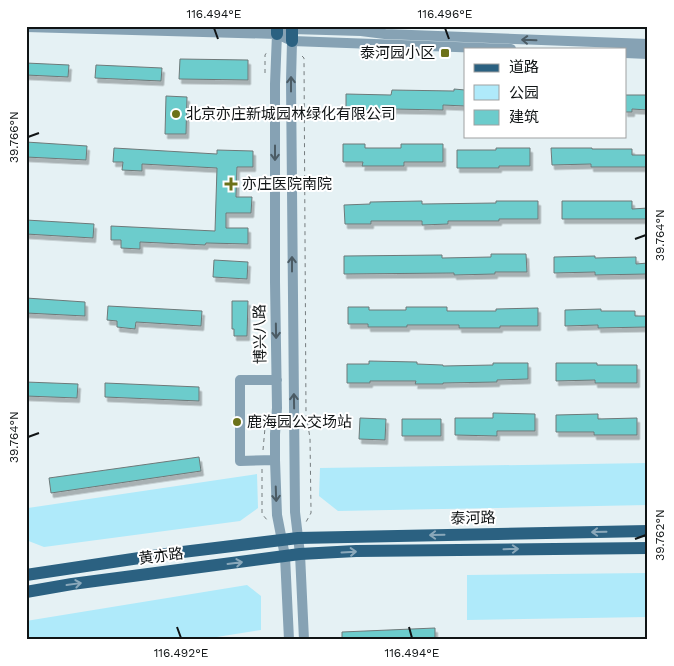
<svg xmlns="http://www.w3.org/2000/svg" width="674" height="666" font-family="'Work Sans','Noto Sans SC',sans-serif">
<defs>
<filter id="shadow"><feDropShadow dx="2.5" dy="4.5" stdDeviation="0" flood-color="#0004"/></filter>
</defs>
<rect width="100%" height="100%" fill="#e5f1f4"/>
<path fill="#afeafa" d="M648 463V505L338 511 319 496 320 468Z
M257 474 258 508 240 521 44 547 26 540 28 508Z
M648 573V617L467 620V575Z
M247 585 261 596V630L198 640H26V621Z"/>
<path fill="#6ccccc" stroke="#6e7979" filter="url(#shadow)" d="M180 59 248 60V80L179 79Z
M26 63 69 65 68 77 26 75Z
M96 65 162 68 161 81 95 78Z
M454 89 465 90V106L443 105V110L393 109V113L346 112V94L391 95 392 90 454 91Z
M625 95H648V110L632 109V112H625Z
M166 96 187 97 186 134H165Z
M26 142 87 146 86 160 26 157Z
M343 144H365V148H401V144H443V162H404V166H362L363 162H343Z
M114 148 217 154V150L253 151V167H237L236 197H252L251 213H226V228H248V244L206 243 205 245 140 242V249L121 248V240H111V226L215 231 217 168 142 164V171L122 170 123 162H113Z
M496 148H530V166H499V168H457V150H496Z
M551 148H592V149H632V155H648V167H591V164L552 165Z
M422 201V204L496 203V201H538V219H499V221H448V224L422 225V221H371V224H345L344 205 370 204V202Z
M562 201H632V209L648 208V219H562Z
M26 220 94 224 93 238 26 234Z
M491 254H526L527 272H495V274L454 275V273L344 274V256L442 255V258L491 257Z
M595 256V258L636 257V264L648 263V274L595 275V272L554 273V257Z
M214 260 248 262 247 279 213 277Z
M26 298 85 302V316L26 313Z
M232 301H248L247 336H234V329H232Z
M108 306 202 311 201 326 136 322 135 329 117 327V321L107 320Z
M348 307H369V310H406V307H447V311H496V309L538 308V326H500V328H459V325H407V327H368V324H348Z
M601 309V311H635V316H648V327L598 328V325L565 326V310Z
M369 361 417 362V364L443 365V366L493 365V363H528V379L497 380V382L443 383V384H415L416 381H370V383H347V364H369Z
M556 363H597V365H637V383H595V380L556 381Z
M26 382 78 384 77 398 26 396Z
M105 383 199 387V401L105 397Z
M493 413 535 414V431H497V436L455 435V418H493Z
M598 414V419L637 418V435H594V432H556V415Z
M360 418 386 419 385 440 359 439Z
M402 419H441V436H402Z
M199 457 201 471 51 493 49 478Z
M435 628V640H342V632Z"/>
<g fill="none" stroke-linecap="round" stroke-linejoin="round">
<path stroke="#757c7e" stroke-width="1" stroke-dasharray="4 4" stroke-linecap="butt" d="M302 56 304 58 306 414 310 438 311 510V513L306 522
M265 73V55L267 52
M263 450 266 417
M262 469V514L268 521"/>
<path stroke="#86a2b4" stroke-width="10" d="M26 27 277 34 292 41 511 49
M285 31 292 29 361 31 385 34 648 44
M277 34 275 84V282L277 408 275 434V460L277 515 285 556 289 640
M292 41 291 81 295 512 300 554 304 640
M625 53 648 54
M275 460 240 461V380H277"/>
<path stroke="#2b6181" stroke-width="12" d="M277 26V34
M292 26V41
M26 575 166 554 298 538 648 531
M26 592 72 584 300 554 356 551 648 548"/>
</g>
<defs><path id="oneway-shaft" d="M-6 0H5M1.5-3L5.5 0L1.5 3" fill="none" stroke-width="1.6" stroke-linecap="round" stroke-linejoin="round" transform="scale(1.25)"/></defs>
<g stroke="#4b5b64">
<use href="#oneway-shaft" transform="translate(529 40) rotate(-178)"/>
<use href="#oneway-shaft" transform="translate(291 84) rotate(-90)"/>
<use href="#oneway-shaft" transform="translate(275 153) rotate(90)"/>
<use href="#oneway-shaft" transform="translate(292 264) rotate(-90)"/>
<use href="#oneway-shaft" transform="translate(276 331) rotate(89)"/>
<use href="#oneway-shaft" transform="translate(294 401) rotate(-91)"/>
<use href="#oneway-shaft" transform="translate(276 494) rotate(88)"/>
</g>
<g stroke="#8aa8ba">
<use href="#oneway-shaft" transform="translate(599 532) rotate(179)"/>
<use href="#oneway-shaft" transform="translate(437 535) rotate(179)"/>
<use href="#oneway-shaft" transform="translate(511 549) rotate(-1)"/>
<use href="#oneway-shaft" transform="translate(349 552) rotate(-3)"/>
<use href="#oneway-shaft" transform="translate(235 563) rotate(-7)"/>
<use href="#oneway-shaft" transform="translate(74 584) rotate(-8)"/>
</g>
<path fill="none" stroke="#101415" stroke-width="2" d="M214 28 218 39M445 28 449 39M28 137 39 133M635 239 646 235M28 437 39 433M635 539 646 535M177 627 181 638M409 627 412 638"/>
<g fill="#6c7219" stroke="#fff" stroke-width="2">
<rect x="440" y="48" width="10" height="10" rx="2.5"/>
<circle cx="176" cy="114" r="5"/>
<path d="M228.5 176.5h5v5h5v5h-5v5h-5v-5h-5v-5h5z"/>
<circle cx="237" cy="422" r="5"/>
</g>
<g text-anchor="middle" stroke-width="4" stroke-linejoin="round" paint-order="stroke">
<g font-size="15" fill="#101415" stroke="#fff" text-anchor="start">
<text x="435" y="58" text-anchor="end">泰河园小区</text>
<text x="186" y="119">北京亦庄新城园林绿化有限公司</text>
<text x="242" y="189">亦庄医院南院</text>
<text x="247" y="427">鹿海园公交场站</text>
</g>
<g font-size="15" fill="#101415" stroke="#fff">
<text transform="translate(260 334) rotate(-91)" y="5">博兴八路</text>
<text transform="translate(473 518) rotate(-1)" y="5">泰河路</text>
<text transform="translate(161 556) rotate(-7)" y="5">黄亦路</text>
</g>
</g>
<rect width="674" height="666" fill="none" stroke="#ffffff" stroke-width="55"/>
<rect x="464" y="48" width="162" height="90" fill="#ffffff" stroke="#9fa1a1"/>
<rect x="474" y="64" width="25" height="8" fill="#2b6181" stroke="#9fa1a1"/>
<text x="509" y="72" font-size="15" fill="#101415">道路</text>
<rect x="474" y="85" width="25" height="15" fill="#afeafa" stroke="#9fa1a1"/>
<text x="509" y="98" font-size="15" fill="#101415">公园</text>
<rect x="474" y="110" width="25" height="15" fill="#6ccccc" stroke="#9fa1a1"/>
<text x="509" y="122" font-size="15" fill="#101415">建筑</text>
<rect x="28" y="28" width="618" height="610" fill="none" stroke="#101415" stroke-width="2"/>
<g font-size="12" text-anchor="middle" fill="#101415">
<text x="214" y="18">116.494°E</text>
<text x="445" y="18">116.496°E</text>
<text transform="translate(14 137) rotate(-90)" y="4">39.766°N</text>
<text transform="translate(660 235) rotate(-90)" y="4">39.764°N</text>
<text transform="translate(14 437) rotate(-90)" y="4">39.764°N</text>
<text transform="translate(660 535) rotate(-90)" y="4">39.762°N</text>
<text x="181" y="657">116.492°E</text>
<text x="412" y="657">116.494°E</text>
</g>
</svg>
